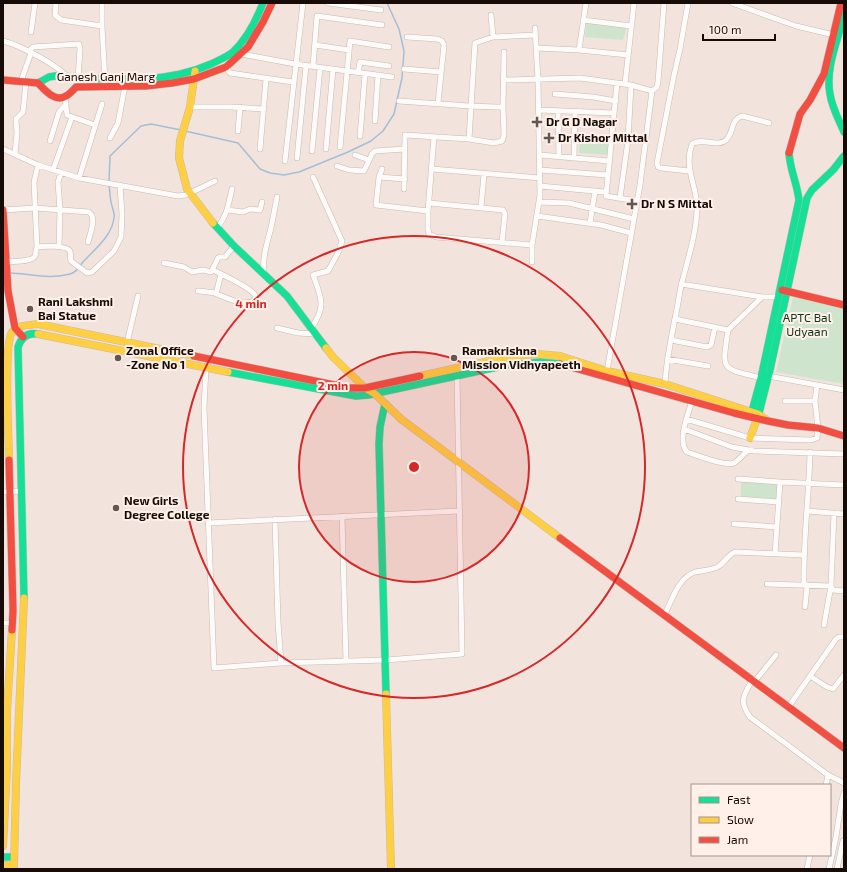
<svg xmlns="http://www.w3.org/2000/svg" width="847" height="872" font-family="'Exo 2',sans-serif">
<rect width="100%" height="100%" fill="#f2e4dc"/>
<path fill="#cfe4cc" d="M587 23 627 27 623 40 585 37Z
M580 136 608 140V155L579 153Z
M793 297 844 309V384L776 372Z
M741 481 777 483 776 499 741 496Z"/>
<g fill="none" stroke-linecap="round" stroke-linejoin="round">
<path stroke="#a5bed8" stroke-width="1.5" d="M185 131 238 143 260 169 270 173 284 175 299 172 348 152 371 141 383 131 394 114 402 78 404 51 399 29 387 3
M109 181 110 156 141 126 151 124 181 130
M9 273C29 273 49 280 70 274 77 272 78 268 83 262 94 250 112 236 114 218 115 214 113 210 112 206 110 200 110 192 109 185"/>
<g stroke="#c6bab3" stroke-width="6">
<path id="street" d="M56 3 55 15 61 20 102 26
M102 3V26L105 82
M328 3 381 10
M688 3 680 49 674 75 657 163 658 167 661 168 689 171
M732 3 796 26 834 35
M491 15 493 37
M583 20 631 26
M31 32 35 3
M407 37 437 39 442 41 444 45 438 103
M3 41C19 45 56 64 66 76
M315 45 349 50
M536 48 579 50 628 55
M579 50 586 3
M29 51 33 47 79 44 80 49 78 78
M241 54 295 64 392 77
M313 66 317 16 382 25
M226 67 230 73 293 82
M404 69 441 72
M358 73 360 62 389 66
M504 80 580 78 631 85 652 91
M21 81 31 53
M617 83 606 196 637 201
M625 84 634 3
M555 94 593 97 616 101
M65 97 67 115 95 125
M399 101C434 103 468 107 503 107
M190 107H231L264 109
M539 110 614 113
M558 111 559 156
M375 121 378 75
M238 131 240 107
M360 136 365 74
M434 137 428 211V229L429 234 436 237 532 245
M110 138 118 123 125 86
M469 139 475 43 493 37 535 35
M50 141 59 112 66 104
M340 147 350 41 389 47
M3 149 38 165 79 178 178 196 186 195 215 181
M260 149 266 79
M326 149 333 69
M312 151 320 68
M15 154 17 133 16 119 23 112 26 82
M355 155 369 160
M540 155 609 161
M574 157 575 111
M297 158 306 66
M285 161 303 3
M337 166 349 170 364 171 372 154 375 151 405 149
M382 169 379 177 376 205 428 211
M432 169 540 178
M53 170 72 117
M540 170 607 175
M379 177 405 179
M79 178 102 104
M540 186 605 192
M404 189 405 135 469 139 494 143 502 141 504 135 503 107 504 52
M620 198 628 140 631 85
M539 202 569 203 634 219
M429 203 503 210 505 214 502 242
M481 207 484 174
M3 210 35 208 89 212C97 218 90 234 88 242
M228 210 243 212 250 209 260 210 262 202
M537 216 601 225 631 233
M590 223 595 191
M218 227C228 213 228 205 232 189
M37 247C43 246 67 245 70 251 71 255 70 258 71 261L87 273 92 272 114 251 121 237 122 214 120 186
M59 247 60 210 58 182 61 173
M7 262C13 261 32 262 35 256 36 253 36 250 37 247L34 182 38 165
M532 262V245L540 195 538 80 535 28
M164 263 184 267 192 272 203 270 211 272 218 258 220 257H225L234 246
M264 274C262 258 267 243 271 228 273 218 275 207 277 197
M681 284 762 297H779
M198 291C203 291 208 292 214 293 225 297 243 307 254 301 255 299 256 298 255 295 250 287 221 274 213 270
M216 294 221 274
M675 319 728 330 762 297
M277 328 298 333 315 334
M311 328C327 307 321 297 313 275L328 271 339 251 342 241 313 177
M728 330C722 371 720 368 761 378
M671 340 707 347 711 345 715 327
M127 343 138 296
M667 359 708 366
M206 367 204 408 214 668 281 663 386 660 462 654 457 376
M607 371 640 185 652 91 657 87 658 82 664 3
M768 376 844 390
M665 384C666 362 671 340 675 318 678 306 679 294 682 282 688 259 696 234 697 210 698 187 683 169 692 144 702 137 717 148 726 140 734 133 730 120 742 116L769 123
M692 401C688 414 677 441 687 452 696 455 726 467 734 463 739 460 744 454 748 450
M785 401H815
M686 419 750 438 811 440 817 438 818 428 815 401 817 385
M684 429 732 447 754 451 844 454
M738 479 780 482 844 485
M3 492 21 491
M738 499 778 502
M807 511 844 514
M342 516 346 661
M275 519 278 622 281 663
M208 523 459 511
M734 524 777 527
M775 554 780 482
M767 584 831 586 833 590 844 591
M805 607 807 587 804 585C803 540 809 497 810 452
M665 614C672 600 678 578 695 572 703 570 711 571 719 566 725 562 728 555 735 552L804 555
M3 623H12
M824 625 831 586 834 513
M810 676 827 687 833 689 844 675
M753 679C744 695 738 700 750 717L828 775 826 785
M755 681 776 655
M789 706 836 639 839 637H844
M828 775 844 783
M807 869 810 855
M829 869 836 837 841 804 844 793
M838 869H837L843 841H844"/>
</g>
<g stroke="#c6bab3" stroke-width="8">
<path id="fast" d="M844 15C838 40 825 68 830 94 832 108 839 120 844 132
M38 83 49 77 55 76C108 79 162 86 211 64 219 60 227 57 233 52 247 39 256 21 263 3
M213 223 234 246 287 296 326 348
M228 372 356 396 368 395 507 365 540 362 560 364
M385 404 380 427 379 444 386 694
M751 415 761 378 799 200C797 183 790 170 789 153
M758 417 770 370 807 198 812 190 833 170 844 156
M24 598 18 347C21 338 27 332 38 334
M3 857H14"/>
</g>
<g stroke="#c6bab3" stroke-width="8">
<path id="slow" d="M195 71 190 107 180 141 179 158 187 189 213 223
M38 334 228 372
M326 348 333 357 365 388 375 394 401 419 560 538
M420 376 513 356 537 354 560 356 607 371 665 384 758 414 767 420
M750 438 757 419
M9 460C9 439 3 345 12 332 18 325 29 325 38 324L194 356
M386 694 391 869
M3 846 7 769V710L12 630
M3 865 14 866 16 783 24 598"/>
</g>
<g stroke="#c6bab3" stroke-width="8">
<path id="jam" d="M3 80 38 83C45 90 55 103 66 96 70 94 73 90 76 87L146 86 172 83 194 79 226 67 248 47 263 22 272 3
M789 153 800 114 810 100 824 74 841 3
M3 210 8 291 15 328 23 337
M782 290 844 305
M194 356 349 388H365L420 376
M560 364 734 413 768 421
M768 421 788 425 818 428 844 436
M9 460 13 610 12 630
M560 538 844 748"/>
</g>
<use href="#street" stroke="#fdfbfa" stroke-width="5"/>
<use href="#fast" stroke="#16e098" stroke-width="7"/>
<use href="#slow" stroke="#ffcf43" stroke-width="7"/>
<use href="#jam" stroke="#f24e42" stroke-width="7"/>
</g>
<circle cx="414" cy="467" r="115" fill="#d62828" fill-opacity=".12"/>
<g fill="none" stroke="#d62828" stroke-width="2">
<circle cx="414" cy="467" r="115"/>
<circle cx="414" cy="467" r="231"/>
</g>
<g fill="#635751" stroke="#fff0e9" stroke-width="1.5">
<path d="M535 116h4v4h4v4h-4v4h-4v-4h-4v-4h4z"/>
<path d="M547 132h4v4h4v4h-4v4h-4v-4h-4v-4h4z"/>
<path d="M630 198h4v4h4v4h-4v4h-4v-4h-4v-4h4z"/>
<circle cx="30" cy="309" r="4"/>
<circle cx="118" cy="358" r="4"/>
<circle cx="454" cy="358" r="4"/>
<circle cx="116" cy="508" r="4"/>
</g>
<g text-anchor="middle" stroke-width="4" stroke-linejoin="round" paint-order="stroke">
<g font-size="12" fill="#160b06" stroke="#fff0e9">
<text x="106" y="81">Ganesh Ganj Marg</text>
</g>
<g font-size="12" font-weight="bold" fill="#160b06" stroke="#fff0e9" text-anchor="start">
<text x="546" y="126">Dr G D Nagar</text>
<text x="558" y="142">Dr Kishor Mittal</text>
<text x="641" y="208">Dr N S Mittal</text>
<text x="38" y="306">Rani Lakshmi<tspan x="38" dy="14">Bai Statue</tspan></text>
<text x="126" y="355">Zonal Office<tspan x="126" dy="14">-Zone No 1</tspan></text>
<text x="462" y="355">Ramakrishna<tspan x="462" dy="14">Mission Vidhyapeeth</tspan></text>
<text x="124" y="505">New Girls<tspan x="124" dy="14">Degree College</tspan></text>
</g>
<g font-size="12" fill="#10351c" stroke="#fff0e9">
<text x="807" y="322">APTC Bal<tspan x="807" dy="14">Udyaan</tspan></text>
</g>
</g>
<circle cx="414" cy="467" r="6" fill="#d62828" stroke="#fff0e9" stroke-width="2"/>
<g font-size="12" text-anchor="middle" font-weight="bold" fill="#d62828" stroke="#fff0e9" stroke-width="4" stroke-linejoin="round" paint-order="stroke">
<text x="251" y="308">4 min</text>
<text x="333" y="390">2 min</text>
</g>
<rect width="847" height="872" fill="none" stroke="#160b06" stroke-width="8"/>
<rect x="691" y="784" width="140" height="72" fill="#fff0e9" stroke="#a2948e"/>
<rect x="699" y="797" width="20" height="6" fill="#16e098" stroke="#a2948e"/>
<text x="727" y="804" font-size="12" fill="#160b06">Fast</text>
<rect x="699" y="817" width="20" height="6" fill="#ffcf43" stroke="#a2948e"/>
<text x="727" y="824" font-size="12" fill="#160b06">Slow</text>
<rect x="699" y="837" width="20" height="6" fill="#f24e42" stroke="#a2948e"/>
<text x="727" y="844" font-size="12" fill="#160b06">Jam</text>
<path d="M703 34v6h72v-6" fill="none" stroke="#160b06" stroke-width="2"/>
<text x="709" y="34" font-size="12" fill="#160b06" stroke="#fff0e9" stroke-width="3" paint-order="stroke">100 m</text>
</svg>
